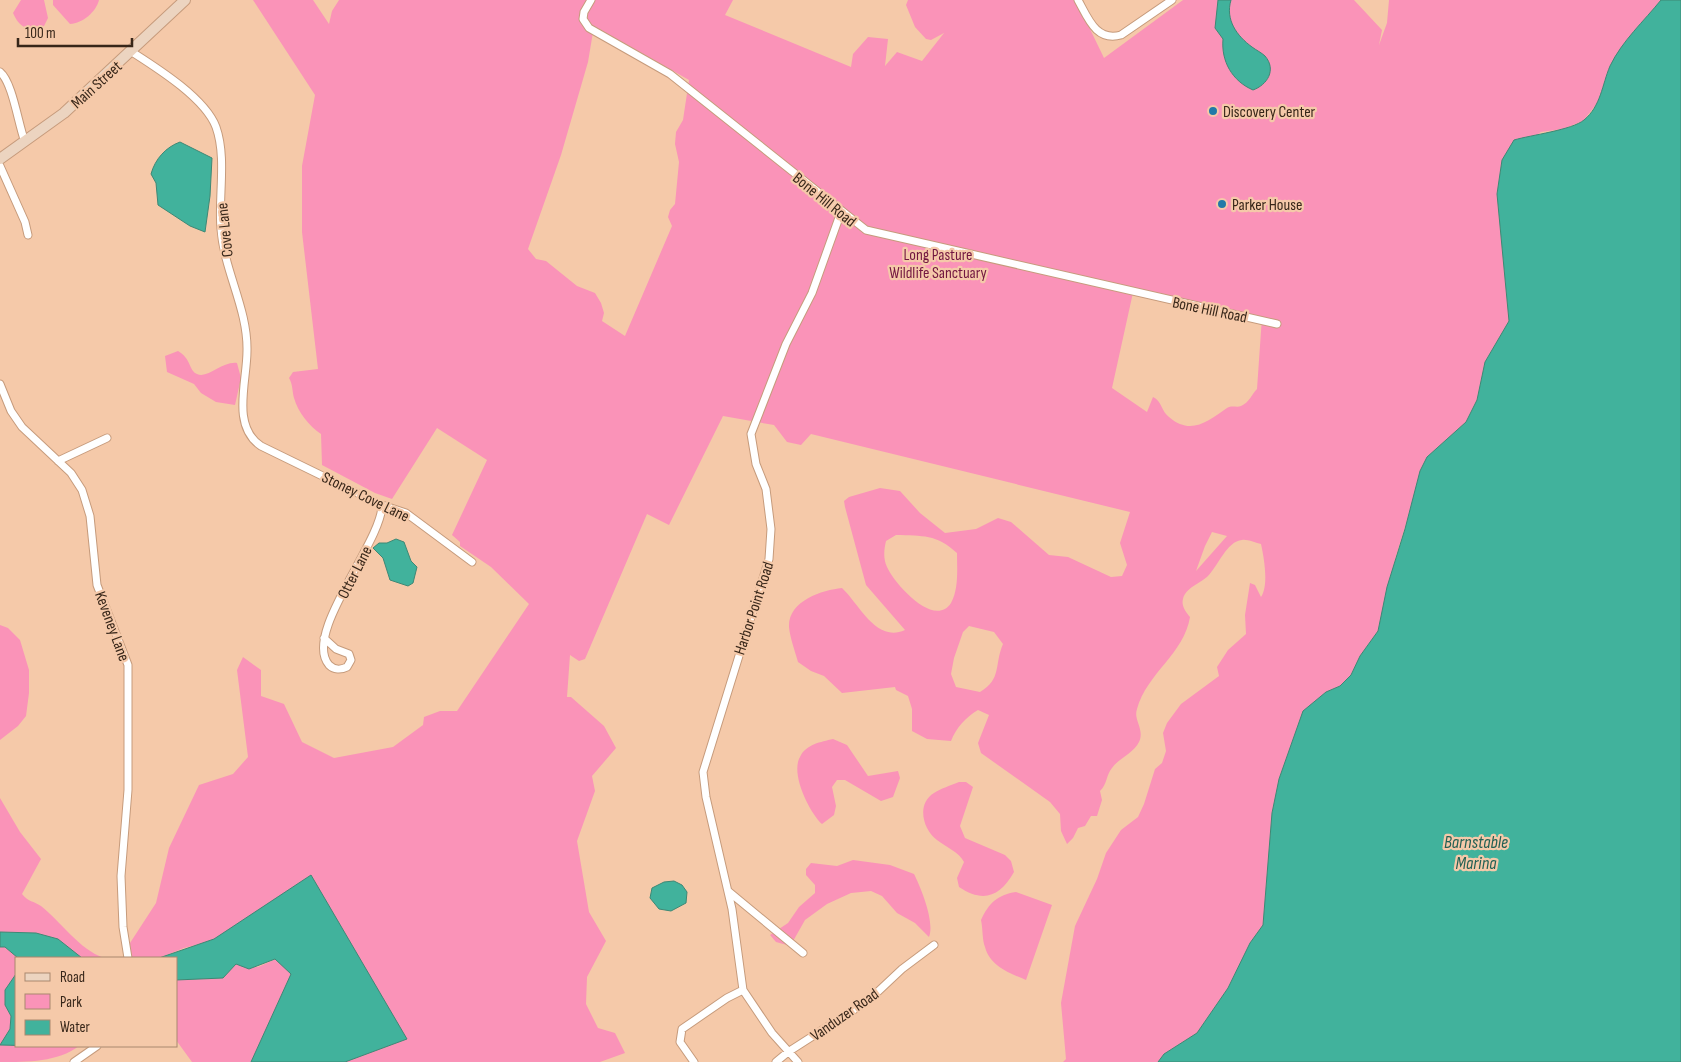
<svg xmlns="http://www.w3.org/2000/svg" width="1681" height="1062" font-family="'Sofia Sans Condensed',sans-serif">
<rect width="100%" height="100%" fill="#f5c9a9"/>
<path fill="#fa93b8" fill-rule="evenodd" d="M21 0H44L48 18 43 28C28 32 19 27 13 13Z
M53 0H99C96 12 83 23 70 24L53 5Z
M253 0H313L329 24 332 11 339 0H733L725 15 851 67 853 54 868 37 888 39 885 66 897 52 922 61 944 33 931 40 926 39 915 27 906 5 908 0H1076L1104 58 1183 0H1354L1382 30 1379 45 1387 23 1389 0H1661L1625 42 1610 67 1599 101 1583 121 1563 129 1541 132 1502 160 1497 194 1509 321 1485 362 1477 400 1466 422 1427 457 1396 556 1378 631 1360 656 1351 675 1340 686 1326 692 1303 712 1279 779 1272 813 1263 925 1250 943 1228 988 1197 1033 1164 1054 1158 1062H1063L1066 1059 1061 1003 1075 926 1097 879 1106 853 1121 830 1138 817 1144 804 1155 769 1162 763 1166 751 1163 733 1167 723 1181 704 1219 676 1217 667 1228 650 1246 634 1245 615 1250 583 1255 585 1261 597C1269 585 1264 558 1261 544 1256 543 1247 539 1242 540 1227 541 1218 566 1208 576 1201 583 1185 588 1183 599 1181 606 1186 612 1190 617 1184 654 1147 673 1137 709 1133 720 1145 729 1139 742 1134 753 1119 758 1112 768 1106 775 1107 785 1100 791L1102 800 1097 816H1091L1085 826 1078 828 1073 838 1067 844 1061 831 1060 814 1050 802 981 753 978 743 989 715 978 710C966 717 956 728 951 741L927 739 912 731V709L908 696 896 690 895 687 842 693 824 676 811 671 798 662C795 651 790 638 789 627 788 601 822 590 842 588 860 605 876 643 905 630L866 585 845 507 844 501 849 497 880 488 900 491 920 513 945 533 976 529 998 518 1011 522 1049 555 1068 557 1111 577 1122 576 1127 565 1120 543 1130 512 811 434 801 445 787 442 774 425 723 416 669 525 647 514 585 659 579 661 570 655 567 697H571L604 726 616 748 592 776 595 791 577 841 589 912 606 941 587 977 586 1004 598 1028 615 1033 625 1053 600 1062H300L361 989 223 938 184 948 159 958H131L130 943 156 903 169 848 199 785 233 774 248 757 237 670 243 657 261 670V696L284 704 302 742 334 758 393 747 423 725 424 717 440 711H457L529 604 491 567 460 546V542L452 535 487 460 437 428 392 499 375 493 322 465 321 434C309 426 298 412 294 398 292 391 293 385 289 378L293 372 318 369 302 232V166L315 95ZM594 26 689 80 683 120 676 132 675 144 679 162 675 204 670 210 668 217 672 226 625 336 602 321 604 313 601 303 595 293 577 286 546 261 536 259 528 249 561 155 588 62ZM1134 288 1262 317 1257 389C1252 394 1249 403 1241 406 1237 408 1232 405 1227 408 1208 421 1191 436 1169 417 1161 411 1162 401 1153 397L1147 412 1112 388ZM1212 532 1227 536 1196 571 1205 546ZM896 535C923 536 936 534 957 553 957 568 959 589 951 603 934 629 894 583 887 567 883 558 884 550 886 541ZM969 626 994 632 1003 644C994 665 1002 679 980 692L956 687 951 674 954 658 963 632Z
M178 351C191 358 189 371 197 374 208 379 222 361 237 363L241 378 235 405 216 402 201 393 194 384 167 372 165 356Z
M0 625 8 628 20 640 29 670V693L26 716 18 726 0 740Z
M833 739 847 745 868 776 898 771 900 778 893 797 881 801 845 780H837L832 787 836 806 834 815 822 824C810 813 790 774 800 757 806 744 821 742 833 739Z
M959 782H966L973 787 960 826 965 838 1005 855 1011 861 1014 872C1000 897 983 903 959 887L957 878 964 862C959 852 946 847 937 840 923 830 916 804 934 793 940 789 951 785 959 782Z
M0 798 20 832 41 859 22 894C28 902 34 901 41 906 62 923 79 949 104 958H82L57 939 36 933 0 932Z
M853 860 890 865 914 874C921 888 935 922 929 937L915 923 897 913 882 896 871 891 851 893 827 904 805 920 792 943 787 945 776 942 770 935 788 923 799 907 815 893V885L806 875V869L811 863 837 866Z
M1016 892 1052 905 1026 980C1009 973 990 966 985 947 982 939 983 929 981 920 989 903 997 895 1016 892Z
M0 947H5L18 958 16 974 5 990V1005L11 1016 10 1029 0 1045 79 1046C58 1062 28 1062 0 1062Z
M294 957 286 1062H192L176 1040V980L223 978 236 964 258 967 278 958Z"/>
<path fill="#41b29c" stroke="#3e8875" d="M1218 0H1231C1225 20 1237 36 1252 47 1256 50 1262 53 1265 56 1277 70 1267 85 1253 90 1232 81 1221 61 1223 39L1215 28Z
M1661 0H1681V1062H1158L1164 1054 1197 1033 1228 988 1250 943 1263 925 1272 813 1279 779 1303 711 1326 692 1340 686 1351 675 1360 656 1378 631 1387 587 1405 529 1420 471 1427 457 1466 422 1477 400 1485 362 1509 321 1497 194 1502 160 1514 140C1531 135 1572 130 1584 120 1601 106 1602 85 1610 66 1622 41 1644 21 1661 0Z
M180 142 212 158 210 196 205 232 190 226 158 205 156 183 151 174C155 159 166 147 180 142Z
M396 539 404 542 411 561 417 567 413 583 408 586 390 580 383 558 373 548 379 543H387Z
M311 875 407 1039 345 1062H251L291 974 275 959 249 969 236 964 223 978 176 980V958H159L214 939Z
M674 881 682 885 687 892 686 903 671 911 659 909 650 898 652 888 664 882Z
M0 932 36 933 58 939 82 958H18L5 947H0Z
M16 974V1046H43L0 1045 10 1029 11 1016 5 1005V990Z"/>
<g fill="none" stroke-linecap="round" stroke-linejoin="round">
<g stroke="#c69b7c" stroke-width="9">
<path id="street" d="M591 0 584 12 583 19 589 28 670 74 866 230 1277 324
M1078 0C1088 18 1096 42 1121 35L1172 0
M132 52C157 68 205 98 216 127 227 158 218 197 221 229 224 271 248 309 247 351 247 382 231 426 261 446L382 505 406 513 472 562
M0 72C13 83 18 124 25 142
M0 166 25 222 28 235
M0 384 11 411 22 427 71 473 82 490 90 516 97 585 128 665V790L121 876 123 927 128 958
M58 461 107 438
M324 638 336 649 349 654 351 660 347 667C341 670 334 670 329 665 302 634 382 542 382 505
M728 891 803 953
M743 990 772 1033 798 1062
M74 1062 97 1046
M694 1062 680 1042 682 1029 727 998 743 990 732 909 706 797 703 772 769 559 771 529 766 489 756 464 751 434 786 344 812 293 841 212
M776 1062 788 1052 869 1000 902 969 934 945"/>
</g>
<g stroke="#c69b7c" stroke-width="12">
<path id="secondary" d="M0 159 64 113 185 0"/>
</g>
<use href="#street" stroke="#fff" stroke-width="7"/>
<use href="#secondary" stroke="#ecd4c0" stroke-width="10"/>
</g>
<g fill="#2179a8" stroke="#f5c9a9" stroke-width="2">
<circle cx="1213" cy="111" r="5"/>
<circle cx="1222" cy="204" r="5"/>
</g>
<g text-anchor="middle" stroke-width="4.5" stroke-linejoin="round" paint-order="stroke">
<g font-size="16" fill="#372619" stroke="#f5c9a9">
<text transform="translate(96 84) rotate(-42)" y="6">Main Street</text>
<text transform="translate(825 199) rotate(39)" y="6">Bone Hill Road</text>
<text transform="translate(224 230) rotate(-96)" y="6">Cove Lane</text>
<text transform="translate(1210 309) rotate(12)" y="6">Bone Hill Road</text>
<text transform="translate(366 496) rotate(26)" y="6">Stoney Cove Lane</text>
<text transform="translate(354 572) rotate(-63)" y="6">Otter Lane</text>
<text transform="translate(753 608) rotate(-72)" y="6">Harbor Point Road</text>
<text transform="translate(113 626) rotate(70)" y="6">Keveney Lane</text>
<text transform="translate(844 1014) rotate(-35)" y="6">Vanduzer Road</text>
</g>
<g font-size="16" fill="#372619" stroke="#f5c9a9" text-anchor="start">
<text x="1223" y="117">Discovery Center</text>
<text x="1232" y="210">Parker House</text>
</g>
<g font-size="16" fill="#721641" stroke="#f5c9a9">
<text x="938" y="260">Long Pasture<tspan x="938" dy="18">Wildlife Sanctuary</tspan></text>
</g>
<g font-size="18" font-style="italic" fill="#236054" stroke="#f5c9a9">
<text x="1476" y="848">Barnstable<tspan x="1476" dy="21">Marina</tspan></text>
</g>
</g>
<rect x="15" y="957" width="162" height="90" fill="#f5c9a9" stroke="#a9886f"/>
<rect x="25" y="973" width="25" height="8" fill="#ecd4c0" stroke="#a9886f"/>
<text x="60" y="982" font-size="15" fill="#372619">Road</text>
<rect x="25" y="994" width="25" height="15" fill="#fa93b8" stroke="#a9886f"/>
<text x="60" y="1007" font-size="15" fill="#372619">Park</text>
<rect x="25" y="1020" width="25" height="15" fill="#41b29c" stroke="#a9886f"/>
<text x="60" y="1032" font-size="15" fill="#372619">Water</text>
<path d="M18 38v8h114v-8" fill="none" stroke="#372619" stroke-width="2.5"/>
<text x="25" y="38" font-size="15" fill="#372619" stroke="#f5c9a9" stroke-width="4" paint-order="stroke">100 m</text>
</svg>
